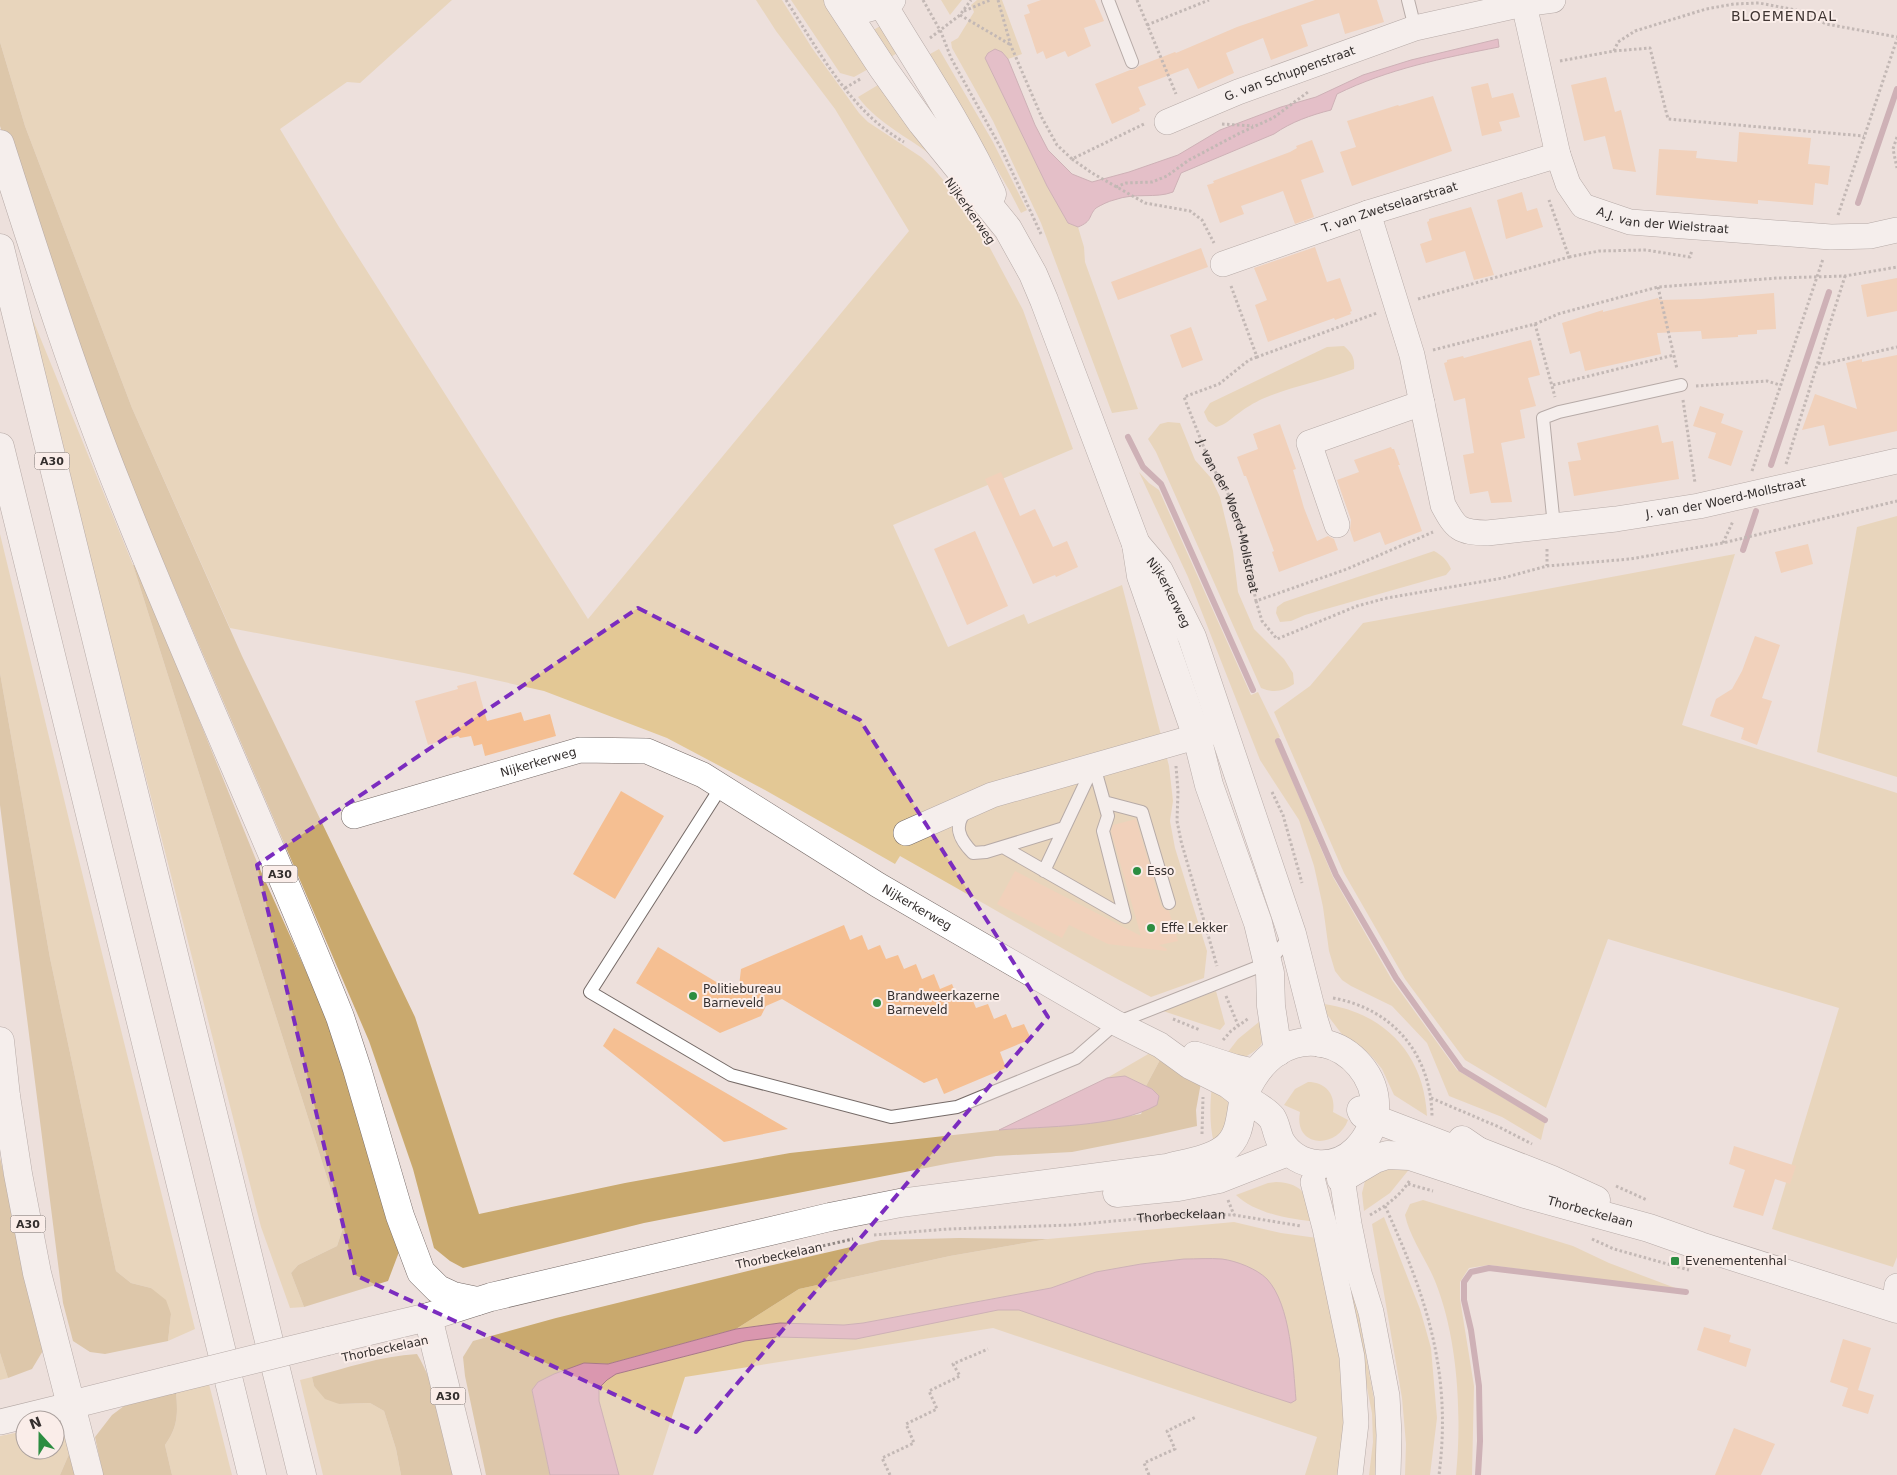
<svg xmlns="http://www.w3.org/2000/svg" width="1897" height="1475" font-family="'DejaVu Sans',sans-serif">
<rect width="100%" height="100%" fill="#ede0dc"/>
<path fill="#e3c895" d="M0 0H452L360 83 347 82 280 129 339 227 588 619 909 231 835 109 776 31 756 0H782L812 48 859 113 868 122 921 157 933 168 951 189 990 248 1023 310 1073 449 893 525 948 647 1024 614 1028 624 1122 585 1169 766 1173 801 1170 821 1175 848 1207 951 1204 978 1151 997C1066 952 984 903 900 856L895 864 765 790 667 738 544 691 464 673 230 628 132 408 25 126 0 42Z
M791 0H827L872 67 854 77 840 73Z
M941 0H962L950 15Z
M977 0H1002L1022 54 1008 59 1002 52 985 58 1047 186 1068 223 1078 227 1084 247 1085 262 1138 409 1112 413 1041 223 993 121 952 48 951 42 958 38 974 12 971 5Z
M887 22 904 49 884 61 870 32Z
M939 49 993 142 1027 210 1021 213 1009 190 930 54Z
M883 82 940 162C913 139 880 126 858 97Z
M22 293 133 565 343 1228 337 1246 298 1265 291 1273 304 1307 290 1308 261 1227Z
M1344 346C1352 353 1355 358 1354 369 1324 381 1292 386 1262 399 1254 403 1245 408 1239 413 1230 419 1226 425 1216 427L1208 421 1204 412 1210 403 1327 347Z
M1168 422 1180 423 1195 460 1211 478 1220 497 1233 551 1238 592 1254 629 1284 659 1293 673 1294 684C1283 692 1273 693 1261 688L1156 452 1148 439 1160 424Z
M1139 472 1149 483 1159 490 1251 695 1258 692 1280 737 1275 740 1333 877 1392 980 1457 1070 1545 1123 1541 1140 1502 1117 1449 1096 1427 1043 1392 1006 1351 986 1342 980 1335 971 1329 951 1323 907 1314 866 1299 820 1260 760 1188 577Z
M1897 516V777L1817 752 1857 527Z
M0 534 72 832 195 1329 168 1341 171 1314 151 1288 131 1283 116 1271 50 958 0 673Z
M1434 551C1443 556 1447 560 1451 569L1446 575 1305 615 1291 621 1280 622 1276 613 1277 607 1284 602Z
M1735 554 1682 725 1897 793V1257L1893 1267 1772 1229 1839 1008 1608 939 1546 1108 1465 1060 1405 979 1344 873 1274 712 1310 686 1363 623Z
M1216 991 1225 1024 1220 1030 1163 1011Z
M1324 1004C1385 1013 1424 1054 1427 1116L1394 1095 1382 1069 1373 1058 1363 1048 1344 1037 1325 1012Z
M1265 1017C1263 1046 1266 1045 1240 1060L1228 1052 1238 1039Z
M1150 1053 1161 1058 1146 1086 1125 1076 1107 1078Z
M1308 1082C1326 1082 1336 1095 1333 1112L1348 1120C1337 1150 1293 1148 1300 1112L1284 1105 1295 1089Z
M1212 1084C1216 1089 1222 1093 1226 1099 1236 1114 1222 1131 1214 1144 1209 1123 1210 1105 1212 1084Z
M1392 1163 1411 1167 1390 1193 1364 1211 1362 1193 1365 1181Z
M1276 1182C1305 1183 1308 1198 1317 1222 1290 1219 1256 1214 1236 1195L1268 1183Z
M1423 1200 1573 1246 1609 1263 1686 1292 1489 1265 1469 1268 1460 1282V1299L1474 1386 1472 1475H1456C1462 1415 1458 1338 1435 1281 1426 1259 1410 1238 1405 1215L1410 1204Z
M1384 1217 1420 1309 1431 1348 1437 1418 1430 1475H1405L1406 1444 1402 1398 1372 1224Z
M1234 1222 1281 1233 1317 1238 1342 1348 1348 1425 1341 1475H1305L1317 1437 993 1328 685 1377 653 1475H619L599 1401V1388L607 1380 616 1374 745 1341 998 1310H1019L1254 1391 1291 1403 1223 1259H1184L1141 1264 1096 1272 1051 1288 863 1323 844 1325 780 1323 736 1329 799 1289 950 1256 1048 1239Z
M1338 1242 1349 1264 1376 1410 1377 1475H1369L1373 1442 1372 1413Z
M0 1353 8 1378 0 1380Z
M312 1377 314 1386 339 1404 370 1403 384 1411 396 1449 401 1475H323L300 1380Z
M209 1384 232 1475H172L165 1445C178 1427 178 1414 176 1392Z
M25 1431V1450H55V1431L64 1434 69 1454 60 1475H0V1436Z"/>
<path fill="#c9a96e" d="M0 42 25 126 132 408 242 656 415 1017 479 1214 625 1183 790 1153 999 1130 1090 1123 1141 1114 1152 1089 1146 1086 1161 1058 1202 1077 1196 1110 1197 1126 1148 1137 1072 1152 996 1156 951 1163 644 1223 463 1268 450 1261 434 1248 413 1169 369 1041 130 484 13 167 0 126Z
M133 565H136L259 867 333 1031 399 1252 388 1281 304 1307 291 1273 298 1265 337 1246 343 1228Z
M0 673 50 958 116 1271 131 1283 151 1288 166 1300 171 1314 168 1341 105 1354 90 1352 73 1341 63 1303 0 805Z
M0 1157 31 1302 44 1349 32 1369 8 1378 0 1353Z
M959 1238 1048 1239 950 1256 799 1289 736 1329 608 1364 584 1363 532 1390 550 1475H486L465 1376 463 1357 473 1341 556 1318 760 1268 881 1240Z
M417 1354C436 1384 446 1440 453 1475H401L396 1449 384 1411 370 1403 339 1404 325 1399 314 1386 312 1377C346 1368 381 1356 417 1354Z
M176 1392C178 1414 178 1427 165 1445L172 1475H103L95 1437 112 1415 124 1406Z
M69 1454 75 1475H60Z"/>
<path fill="#da97af" stroke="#a87888" d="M1498 39 1499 47C1443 58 1388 69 1337 94L1331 110C1311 115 1291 122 1274 134L1181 173 1173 192C1155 199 1136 192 1114 200 1109 201 1101 205 1096 208 1088 216 1093 221 1078 227L1068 223 1047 186 985 58 988 53 995 49 1002 52 1008 59 1035 125 1048 150 1072 174 1092 182 1129 172 1178 155 1220 130 1281 107 1316 97 1363 75 1411 60Z
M1125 1076 1152 1089 1159 1096 1157 1105C1115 1128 1046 1126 999 1130L1107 1078Z
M1184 1259C1196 1259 1210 1258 1222 1259 1237 1261 1257 1269 1267 1279 1291 1305 1293 1366 1296 1400L1291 1403 1254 1391 1019 1310H998L856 1339 777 1337 745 1341 616 1374 607 1380 599 1388V1401L619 1475H550L532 1390 538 1382 554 1374 584 1363 608 1364 736 1329 780 1323 844 1325 863 1323 1051 1288 1096 1272 1141 1264Z"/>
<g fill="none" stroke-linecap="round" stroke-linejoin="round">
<path stroke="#a87888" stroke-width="6" d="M1858 203 1897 89
M1128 437 1143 467 1161 484 1253 690
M1771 465 1829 292
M1743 550 1756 511
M1278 741 1336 875 1396 978 1461 1069 1545 1120
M1478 1475 1480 1441 1479 1386 1471 1330 1464 1300V1282L1471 1272 1489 1268 1686 1292"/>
</g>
<path fill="#f5bf92" d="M1041 0H1095L1104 21 1084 28 1091 46 1068 57 1065 51 1046 59 1043 51 1037 54 1024 15 1030 13 1027 5Z
M1315 0H1377L1384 22 1345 34 1339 13 1301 25 1308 46 1271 60 1263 38 1226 53 1234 73 1198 89 1188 68 1138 87 1146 105 1139 108 1140 111 1112 124 1095 84 1130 70 1135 69 1139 66 1175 52 1176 53 1237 27Z
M1606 77 1615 112 1621 110 1636 172 1613 169 1605 136 1584 141 1571 85Z
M1488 83 1492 98 1513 93 1520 117 1499 122 1502 131 1482 136 1471 87Z
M1433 96 1452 151 1352 186 1340 152 1356 147 1347 121 1398 105 1399 106Z
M1739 132 1811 138 1808 164 1830 166 1828 185 1815 183 1813 205 1758 200V204L1656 195 1659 149 1697 151 1696 158 1737 162Z
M1312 140 1324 172 1301 180 1314 217 1295 224 1283 191 1241 206 1244 214 1220 223 1207 185 1214 183 1213 181 1290 152 1297 148 1296 146Z
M1522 192 1527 211 1537 208 1543 227 1506 239 1497 200Z
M1471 207 1494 275 1474 280 1465 251 1426 263 1420 244 1432 240 1427 222 1429 221V219Z
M1315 247 1327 282 1340 278 1352 311 1350 312 1351 314 1335 320 1334 318 1268 342 1255 305 1267 300 1254 268Z
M1201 248 1208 267 1118 300 1111 282Z
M1897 278V311L1867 317 1861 285Z
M1774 293 1776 329 1757 330V334L1738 335V337L1702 339 1701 331 1657 333 1661 354 1585 371 1580 351 1570 354 1562 323 1603 310V312L1658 298 1659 300 1701 299Z
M1191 327 1203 360 1182 368 1170 335Z
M1531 340 1540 375 1528 378 1536 406 1520 410 1525 438 1501 443 1512 502 1491 503 1488 491 1470 494 1463 455 1474 453 1465 398 1454 401 1444 363 1447 362V360L1463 356 1464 358Z
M1897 355V431L1829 446 1824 425 1802 430 1815 394 1857 409 1846 363 1862 359V362Z
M1700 406 1724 414 1721 423 1743 431 1731 466 1708 458 1716 433 1693 426Z
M1280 424 1296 469 1293 470 1304 508 1317 541 1328 536 1334 539 1338 550 1279 572 1272 552 1274 551 1246 476H1244L1237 457 1258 449 1253 434Z
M1658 425 1662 443 1673 441 1679 479 1574 496 1568 462 1581 460 1577 443Z
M1391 447 1392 449H1394L1400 465H1398L1422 531 1385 545 1380 532 1354 542 1350 530 1351 520 1337 480 1359 472 1354 460Z
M1001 472 1020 516 1035 509 1053 547 1067 541 1078 567 1056 577 1055 575 1033 584 985 479Z
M975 531 1008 606 967 625 934 549Z
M1808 544 1813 564 1781 573 1775 552Z
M1755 636 1780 645 1762 698 1772 701 1757 745 1741 739 1744 728 1710 716 1716 699 1732 689 1742 671Z
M476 681 487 721 521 712 524 721 550 714 556 736 485 756 482 744 474 746 471 736 460 738 458 736 428 745 415 701 458 689 457 686Z
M621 791 664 816 615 899 573 874Z
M1136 819 1161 905 1164 909 1169 911 1178 941 1159 945 1167 949 1166 951 1108 944 1069 925 1062 938 997 904 1015 871 1141 936 1111 831 1113 825Z
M844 925 850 940 862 935 868 950 880 945 886 959 898 955 904 969 916 964 922 979 934 974 940 989 952 984 958 999 970 994 976 1008 988 1004 994 1019 1006 1014 1012 1028 1024 1024 1031 1039 1000 1052 1006 1068 944 1094 937 1078 924 1083 782 999 766 1006 761 1016 720 1033 636 983 658 947 738 995 741 969Z
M614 1028 788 1129 724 1142 603 1046Z
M1734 1146 1796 1166 1790 1184 1775 1179 1763 1216 1733 1207 1745 1170 1729 1164Z
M1704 1327 1731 1335 1729 1342 1751 1349 1746 1367 1697 1350Z
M1843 1339 1871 1348 1858 1390 1874 1395 1868 1414 1842 1406 1848 1388 1830 1382Z
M1734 1428 1775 1444 1761 1475H1715Z"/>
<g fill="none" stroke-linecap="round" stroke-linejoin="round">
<g stroke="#756a67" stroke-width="14">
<path id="service" d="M1108 0 1132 62
M1408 0 1415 28
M1554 526 1543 418 1559 412 1681 385
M721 787 590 992 731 1075 891 1117 957 1107 1076 1058 1116 1023 1268 963 1292 934
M1104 802 1142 812 1169 903
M968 809C952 825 959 839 973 853L986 852 1064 828
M1003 847 1125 917 1103 831 1108 816 1094 766
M1044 871 1093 767"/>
</g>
<g stroke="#756a67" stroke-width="26">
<g id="minor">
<path id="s3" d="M1523 0 1558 155 1568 184 1583 206 1630 222 1831 237 1870 236 1897 230"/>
<path d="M848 15 883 5 893 0"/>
<path id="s4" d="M1167 122 1238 92 1415 28 1523 4 1553 0"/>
<path id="s5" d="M1368 213 1412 355 1443 505C1456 529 1459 532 1487 533L1616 519 1699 506 1897 461"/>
<path id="s6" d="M1223 264 1368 213 1558 155"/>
<path d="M1337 525 1309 443 1422 403"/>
<path id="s7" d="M354 816 580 750 647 751 703 775 878 885 1116 1023 1160 1045 1189 1066 1227 1085 1244 1098"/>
<path d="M906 833 992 795 1216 731"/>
<path d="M1195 1054 1235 1067 1257 1072"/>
<path d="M1342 1178 1349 1224 1359 1273 1371 1312 1387 1396 1389 1435 1388 1475"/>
<path d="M1313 1182 1325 1228 1352 1357 1356 1423 1350 1475"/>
<path d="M1894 1308 1897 1286"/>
<path d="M0 1422 70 1405"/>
</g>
</g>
<g stroke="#756a67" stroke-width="29">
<g id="tertiary">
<path d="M838 0 882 67 922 123 1008 229 1033 274 1044 300 1136 544 1141 576 1197 737 1209 785 1258 923 1270 973 1271 1006 1278 1052"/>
<path d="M880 0C918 64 961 126 992 194"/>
<path id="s8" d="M1136 544 1159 571 1192 637 1292 934 1314 1021 1321 1043"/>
</g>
</g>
<g stroke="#756a67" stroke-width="29">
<g id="secondary">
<path d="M1361 1110 1363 1114 1375 1119 1456 1150 1478 1151"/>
<path d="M1462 1140 1478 1151 1550 1179 1596 1200"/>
<path id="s9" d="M1341 1179 1375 1159 1387 1155 1410 1156 1525 1194 1649 1228 1700 1246 1897 1309"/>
<path d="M1117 1193 1178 1187 1219 1179 1288 1152"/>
<path d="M328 1341 428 1317 491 1297 830 1217 900 1203 1167 1168C1185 1163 1209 1160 1224 1149 1241 1137 1240 1115 1244 1097 1249 1080 1262 1062 1277 1052 1339 1013 1410 1095 1356 1150 1335 1171 1298 1169 1281 1142 1277 1135 1276 1124 1272 1118 1266 1110 1252 1103 1244 1098"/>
<path d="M70 1405 170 1380"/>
</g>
</g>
<g stroke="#756a67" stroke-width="29">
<path id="motorway" d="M0 144C37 259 73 374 118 487 188 665 269 839 340 1017L357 1069 400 1216 421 1272 438 1289 453 1296 477 1301
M0 248 302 1475
M0 447 252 1475
M0 1041 6 1096 18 1174 37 1273 89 1475
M428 1317 467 1475"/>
</g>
<g stroke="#918885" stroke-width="3" stroke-dasharray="2.5 2.5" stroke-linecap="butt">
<path d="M786 0C819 51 850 111 904 142"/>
<path d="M923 0 941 32 951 58 1002 150 1041 234"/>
<path d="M998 0 1011 46 1042 118 1057 145 1072 159 1146 123"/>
<path d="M1137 0 1176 94"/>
<path d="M964 11 990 0"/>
<path d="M960 15 1011 45"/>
<path d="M1147 25 1209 0"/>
<path d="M930 38 960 15 971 0"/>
<path d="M1614 51 1618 42 1635 31 1706 9 1734 4 1759 3 1796 10 1826 24 1897 37"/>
<path d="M1560 61 1614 51 1650 48 1668 119 1864 136"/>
<path d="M845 88 862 78"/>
<path d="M1222 124 1253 126"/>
<path d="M1897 137 1893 149 1897 168"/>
<path d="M1072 159 1092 173 1145 203 1190 211 1202 220 1214 243"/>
<path d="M1116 187 1126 183 1152 182 1167 176 1189 160 1240 133 1273 118 1308 92"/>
<path d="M1838 215 1897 39"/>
<path d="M1569 257 1599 251 1646 250 1690 257 1692 250"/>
<path d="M1231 286 1257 357 1377 313"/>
<path d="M1658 287 1677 369"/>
<path d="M1418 299 1569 257 1549 200"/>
<path d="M1535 324 1558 314 1658 287 1778 278 1845 276 1897 267"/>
<path d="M1433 350 1535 324 1555 397"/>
<path id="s1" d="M1257 357 1249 360 1219 384 1184 397 1210 463 1227 491 1241 529 1256 601 1347 569 1433 532"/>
<path d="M1818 363 1824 364 1897 347"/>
<path d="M1553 385 1674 355"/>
<path d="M1696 386 1767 381 1780 385"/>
<path d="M1683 400 1695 483"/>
<path d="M1786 464 1845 276"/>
<path d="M1752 471 1823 259"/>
<path d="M1723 543 1733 521"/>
<path d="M1547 549V566"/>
<path d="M1256 601 1262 621 1277 639 1357 606 1387 598 1503 578 1547 566 1630 559 1723 543 1897 501"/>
<path d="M1176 766 1178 791 1177 821 1181 841 1217 966"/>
<path d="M1272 792 1283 815 1302 883"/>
<path d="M1226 996 1238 1025"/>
<path d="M1333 998C1394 1009 1431 1055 1432 1116"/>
<path d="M1173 1019 1200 1030"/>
<path d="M1223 1040 1231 1031 1249 1018"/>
<path d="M1431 1098 1499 1127 1532 1144"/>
<path d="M1202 1134 1203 1097"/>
<path d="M1408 1184 1433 1191"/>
<path d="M1616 1186 1647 1200"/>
<path d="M1228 1200 1234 1215"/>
<path d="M1385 1206C1427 1298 1452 1373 1439 1475"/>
<path d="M1370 1215C1386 1206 1400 1196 1410 1180"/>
<path id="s2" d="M874 1235 948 1229 1072 1225 1189 1214 1234 1215 1301 1226"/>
<path d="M1592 1239 1614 1249 1689 1270"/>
<path d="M818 1247 853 1239"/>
<path d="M890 1475 882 1458 914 1443 906 1424 937 1409 929 1391 960 1376 953 1364 988 1349"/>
<path d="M1149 1475 1144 1463 1175 1449 1167 1431 1196 1417"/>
</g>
<use href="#service" stroke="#fff" stroke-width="12"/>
<use href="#minor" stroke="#fff" stroke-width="25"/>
<use href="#tertiary" stroke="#fff" stroke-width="28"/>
<use href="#secondary" stroke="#fff" stroke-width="28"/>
<use href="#motorway" stroke="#fff" stroke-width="28"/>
<g stroke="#756a67" stroke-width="29" stroke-linecap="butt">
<path id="secondary-bridge" d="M170 1380 328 1341"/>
</g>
<use href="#secondary-bridge" stroke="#fff" stroke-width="28"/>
</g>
<path d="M0 0H1897V1475H0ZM638 608 860 720 1048 1017 696 1432 355 1275 257 865Z" fill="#ede0dc" fill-opacity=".55" fill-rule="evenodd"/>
<path fill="none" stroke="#7b2cbf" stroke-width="4" stroke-dasharray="10 6" stroke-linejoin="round" d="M638 608 860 720 1048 1017 696 1432 355 1275 257 865Z"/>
<g fill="#2c8d41" stroke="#faede9" stroke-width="2">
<circle cx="1137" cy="871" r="5"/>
<circle cx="1151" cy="928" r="5"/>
<circle cx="693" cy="996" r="5"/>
<circle cx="877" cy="1003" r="5"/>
<rect x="1670" y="1256" width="10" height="10" rx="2.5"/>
</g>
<g text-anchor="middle" stroke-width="4" stroke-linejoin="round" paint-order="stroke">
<g fill="#faede9" stroke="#6f6866" stroke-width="1">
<rect x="34.5" y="452.5" width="35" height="17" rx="4"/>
<rect x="262.5" y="865.5" width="35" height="17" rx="4"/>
<rect x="10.5" y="1215.5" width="35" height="17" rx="4"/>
<rect x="430.5" y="1387.5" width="35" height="17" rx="4"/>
</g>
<g font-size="11" font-weight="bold" fill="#342f2e">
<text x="52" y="465">A30</text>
<text x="280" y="878">A30</text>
<text x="28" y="1228">A30</text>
<text x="448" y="1400">A30</text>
</g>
<g font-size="12" fill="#342f2e" stroke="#faede9">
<text dy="4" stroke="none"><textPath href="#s4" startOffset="132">G. van Schuppenstraat</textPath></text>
<text dy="4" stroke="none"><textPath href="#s6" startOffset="176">T. van Zwetselaarstraat</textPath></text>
<text transform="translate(970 211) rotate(55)" y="4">Nijkerkerweg</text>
<text dy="4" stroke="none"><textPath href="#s3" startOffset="298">A.J. van der Wielstraat</textPath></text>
<text dy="4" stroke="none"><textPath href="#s5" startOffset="600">J. van der Woerd-Mollstraat</textPath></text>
<text dy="4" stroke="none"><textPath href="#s1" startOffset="212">J. van der Woerd-Mollstraat</textPath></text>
<text dy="4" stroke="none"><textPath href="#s8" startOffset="59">Nijkerkerweg</textPath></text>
<text dy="4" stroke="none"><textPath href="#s7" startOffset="192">Nijkerkerweg</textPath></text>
<text dy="4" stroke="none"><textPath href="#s7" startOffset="615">Nijkerkerweg</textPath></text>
<text dy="4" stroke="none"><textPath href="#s9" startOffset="264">Thorbeckelaan</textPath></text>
<text dy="4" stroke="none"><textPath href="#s2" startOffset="308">Thorbeckelaan</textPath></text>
<text transform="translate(779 1256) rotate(-12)" y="4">Thorbeckelaan</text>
<text transform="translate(385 1349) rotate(-12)" y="4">Thorbeckelaan</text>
</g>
<g font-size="12" fill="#342f2e" stroke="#faede9" text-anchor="start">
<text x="1147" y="875">Esso</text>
<text x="1161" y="932">Effe Lekker</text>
<text x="703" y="993">Politiebureau<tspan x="703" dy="14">Barneveld</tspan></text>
<text x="887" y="1000">Brandweerkazerne<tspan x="887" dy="14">Barneveld</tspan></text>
<text x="1685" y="1265">Evenementenhal</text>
</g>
<g font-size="14" letter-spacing="1" fill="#403633" stroke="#faede9">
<text x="1784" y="21">BLOEMENDAL</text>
</g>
</g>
<g transform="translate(40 1435) rotate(339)"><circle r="24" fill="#faede9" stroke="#aba19e"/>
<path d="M0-4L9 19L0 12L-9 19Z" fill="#2c8d41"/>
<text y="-8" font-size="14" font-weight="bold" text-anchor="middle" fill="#342f2e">N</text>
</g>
</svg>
